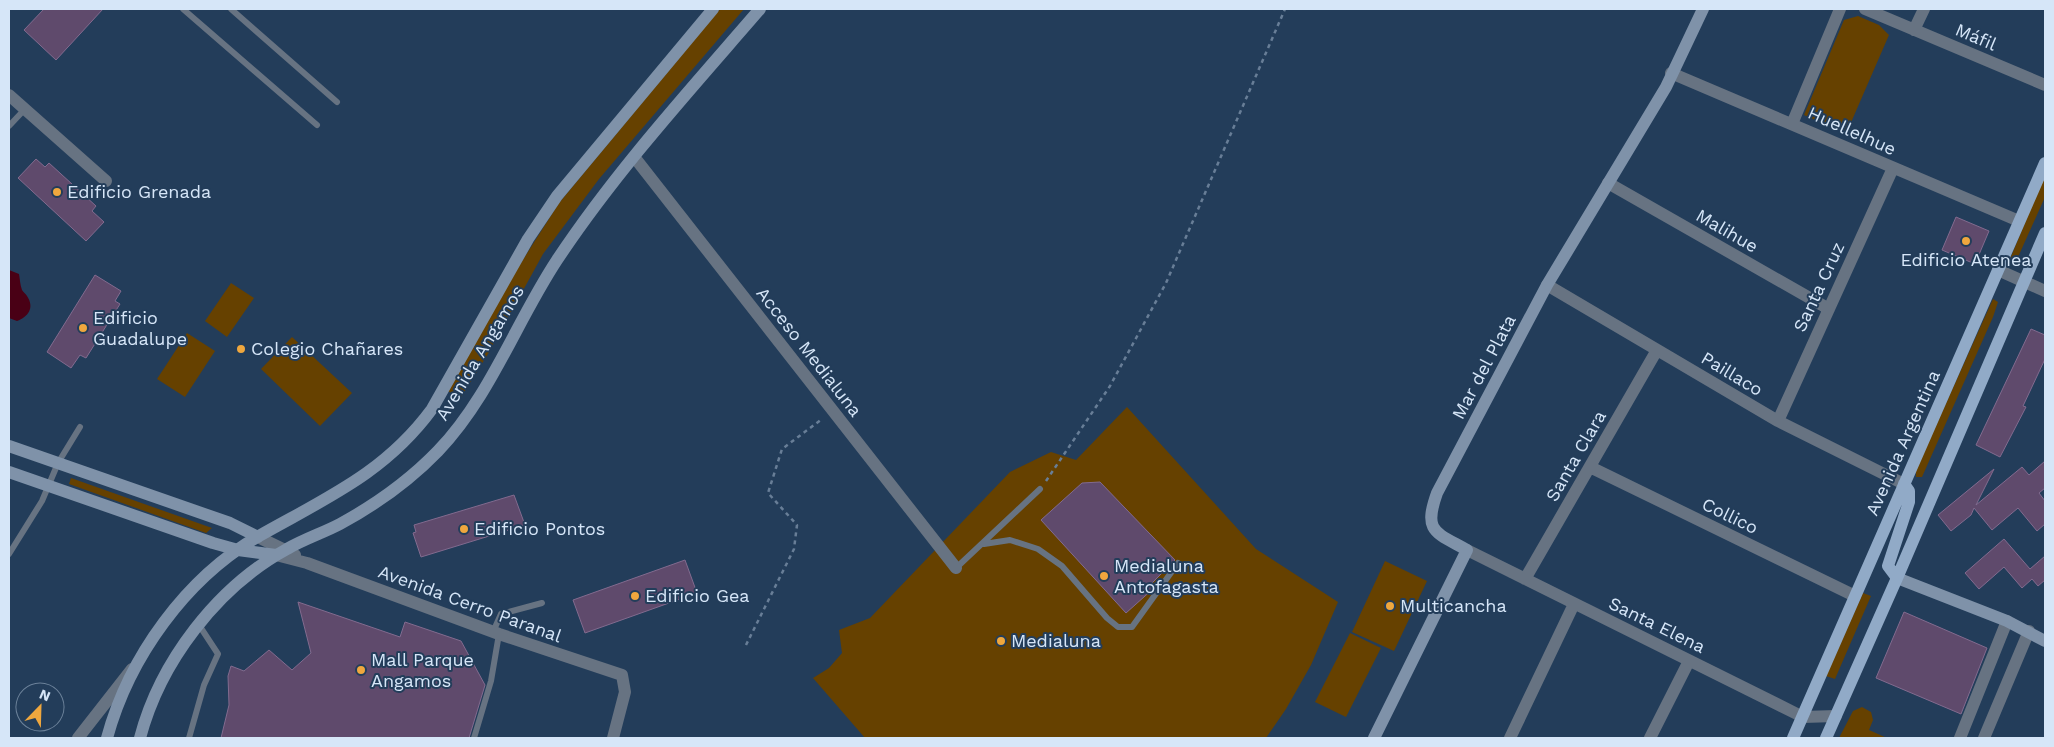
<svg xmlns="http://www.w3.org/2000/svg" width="2054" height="747" font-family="'Work Sans',sans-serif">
<rect width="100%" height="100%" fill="#233d5a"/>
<path fill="#664100" d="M720 9H744L599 179 543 254 488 354 460 399 448 391 517 269 559 203Z
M1858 16 1879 25 1889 35 1846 134 1804 115 1844 20Z
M2045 174V197L2014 266 2008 264Z
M231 283 254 298 227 337 205 321Z
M1993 299 1998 302 1993 317 1922 477H1916V470Z
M187 333 215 351 185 397 157 379Z
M292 337 352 393 320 426 261 369Z
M1127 407 1256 549 1338 602 1311 665 1286 709 1266 738H865L813 678 829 668 842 653 839 630 870 618 1010 472 1051 452 1076 460Z
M71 478 212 528 206 533 69 484Z
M1385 561 1427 581 1394 651 1352 632Z
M1863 593 1871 596 1835 679 1826 676Z
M1350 633 1381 648 1346 717 1315 702Z
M1862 707 1871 712 1873 720 1869 730 1887 738H1839L1853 711Z"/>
<path fill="#490015" d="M9 270 19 274C20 279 20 285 22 290 23 292 26 294 27 296 35 308 28 317 17 321L9 318Z"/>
<path fill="#5f4a6c" stroke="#826b8f" d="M44 9H103L56 60 24 30Z
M36 159 45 167 49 163 96 206 92 211 104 222 86 241 18 178Z
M1956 217 1989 231 1975 264 1942 250Z
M95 275 121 291 115 301 120 304 86 358 80 355 71 368 47 352Z
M2031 329 2045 335V359L2023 406 2026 407 2000 457 1976 445Z
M2045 461V488L2039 493 2045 501V524L2037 531 2018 508 1992 530 1974 508 1971 515 1951 531 1938 515 1994 469 1976 505 2022 467 2029 475Z
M1100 482 1175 560 1150 585 1154 588 1126 613 1041 520 1082 483Z
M514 495 525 525 421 557 413 533 416 532 414 525Z
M2004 539 2030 569 2045 556V580L2038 586 2032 579 2022 588 2004 567 1979 589 1965 573Z
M685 560 697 593 585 633 573 600Z
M298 602 400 637 405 622 461 641 485 685 469 738H221L229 705 228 676 231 666 244 671 269 650 292 670 311 653Z
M1904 612 1987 648 1961 714 1876 678Z"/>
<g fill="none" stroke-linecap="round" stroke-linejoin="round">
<path stroke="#687e97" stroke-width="2.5" stroke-dasharray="4 4" stroke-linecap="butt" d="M1046 481 1110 386 1166 283 1285 9
M746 645 794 549 797 525 768 493 782 449 822 419"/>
<path stroke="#677382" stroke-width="6" d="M183 9 317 125
M231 9 337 102
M9 126 25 109
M984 544 1010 540 1038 549 1062 566 1107 618 1118 627H1132L1178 563
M9 554 42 501 58 463 80 427
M956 568 1040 489
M493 632 501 614 542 603
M189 738 204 685 218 654 199 625
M474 738 491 681 499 634"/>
<path stroke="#677382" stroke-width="12" d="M1865 9 2045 85
M1914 30 1924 9
M1671 73 2019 221
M9 95 106 181
M1792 124 1840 9
M635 158 956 568
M1608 183 1829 309
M1998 270 2045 291
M1547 285 1778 421 1904 484
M1778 421 1893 168
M1590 467 1855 596
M258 537 295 555
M1467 550 1803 717 1836 716
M276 555 307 563 499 634 622 675 625 692 613 738
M1525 579 1657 350
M78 738 132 669
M1510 738 1574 604
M1650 738 1689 661
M1960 738 2007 621
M1984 738 2029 631"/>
<path stroke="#7f92a9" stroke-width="12" d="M9 446 230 523 258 537
M9 472 213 543 238 550 276 555
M1897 578 2007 621 2045 641
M107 738C129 657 186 578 259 536 326 498 385 473 432 409L528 239 557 196 713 9
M140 738C160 662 217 587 287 549 304 539 323 533 340 524 375 505 410 480 438 451 490 397 516 322 557 260 616 171 690 90 760 9
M1374 738 1467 550C1435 532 1423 532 1437 493L1547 285 1666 87 1703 9"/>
<path stroke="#91aac7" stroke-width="12" d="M1897 578 1888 566 1909 502V491L1904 484
M1793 738 2045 163
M1826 738 1897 578 2045 233"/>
</g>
<g fill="#efa73e" stroke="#233d5a" stroke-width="2">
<circle cx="57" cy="192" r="5"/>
<circle cx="1966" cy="241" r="5"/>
<circle cx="83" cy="328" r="5"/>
<circle cx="241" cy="349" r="5"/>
<circle cx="464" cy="529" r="5"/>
<circle cx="1104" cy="576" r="5"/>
<circle cx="635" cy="596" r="5"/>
<circle cx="1390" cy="606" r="5"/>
<circle cx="1001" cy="641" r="5"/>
<circle cx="361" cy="670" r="5"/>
</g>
<g text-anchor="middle" stroke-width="4" stroke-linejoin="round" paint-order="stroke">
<g font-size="18" fill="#d6e6f8" stroke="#233d5a">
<text transform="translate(1976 37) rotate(23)" y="6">Máfil</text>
<text transform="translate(1852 131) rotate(24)" y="6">Huellelhue</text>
<text transform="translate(1727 231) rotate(30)" y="6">Malihue</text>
<text transform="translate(1819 287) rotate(-65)" y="6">Santa Cruz</text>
<text transform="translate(809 352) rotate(52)" y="6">Acceso Medialuna</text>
<text transform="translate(480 353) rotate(-59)" y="6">Avenida Angamos</text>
<text transform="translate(1484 367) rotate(-62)" y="6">Mar del Plata</text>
<text transform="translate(1732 374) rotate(31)" y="6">Paillaco</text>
<text transform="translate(1903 443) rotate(-66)" y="6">Avenida Argentina</text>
<text transform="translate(1576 456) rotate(-60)" y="6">Santa Clara</text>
<text transform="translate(1730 516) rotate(26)" y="6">Collico</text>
<text transform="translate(470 604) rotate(20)" y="6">Avenida Cerro Paranal</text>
<text transform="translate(1657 625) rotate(26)" y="6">Santa Elena</text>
</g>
<g font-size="18" fill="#d6e6f8" stroke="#233d5a" text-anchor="start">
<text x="67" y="198">Edificio Grenada</text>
<text x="1966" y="266" text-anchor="middle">Edificio Atenea</text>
<text x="93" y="324">Edificio<tspan x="93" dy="21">Guadalupe</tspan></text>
<text x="251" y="355">Colegio Chañares</text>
<text x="474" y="535">Edificio Pontos</text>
<text x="1114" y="572">Medialuna<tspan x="1114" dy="21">Antofagasta</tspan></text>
<text x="645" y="602">Edificio Gea</text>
<text x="1400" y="612">Multicancha</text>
<text x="1011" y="647">Medialuna</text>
<text x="371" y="666">Mall Parque<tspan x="371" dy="21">Angamos</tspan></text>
</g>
</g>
<rect width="2054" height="747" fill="none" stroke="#d6e6f8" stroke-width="20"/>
<g transform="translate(40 707) rotate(23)"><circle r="24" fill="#233d5a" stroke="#6b8199"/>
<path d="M0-4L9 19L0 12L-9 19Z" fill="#efa73e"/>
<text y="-8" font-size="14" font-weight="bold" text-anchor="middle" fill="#d6e6f8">N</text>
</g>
</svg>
